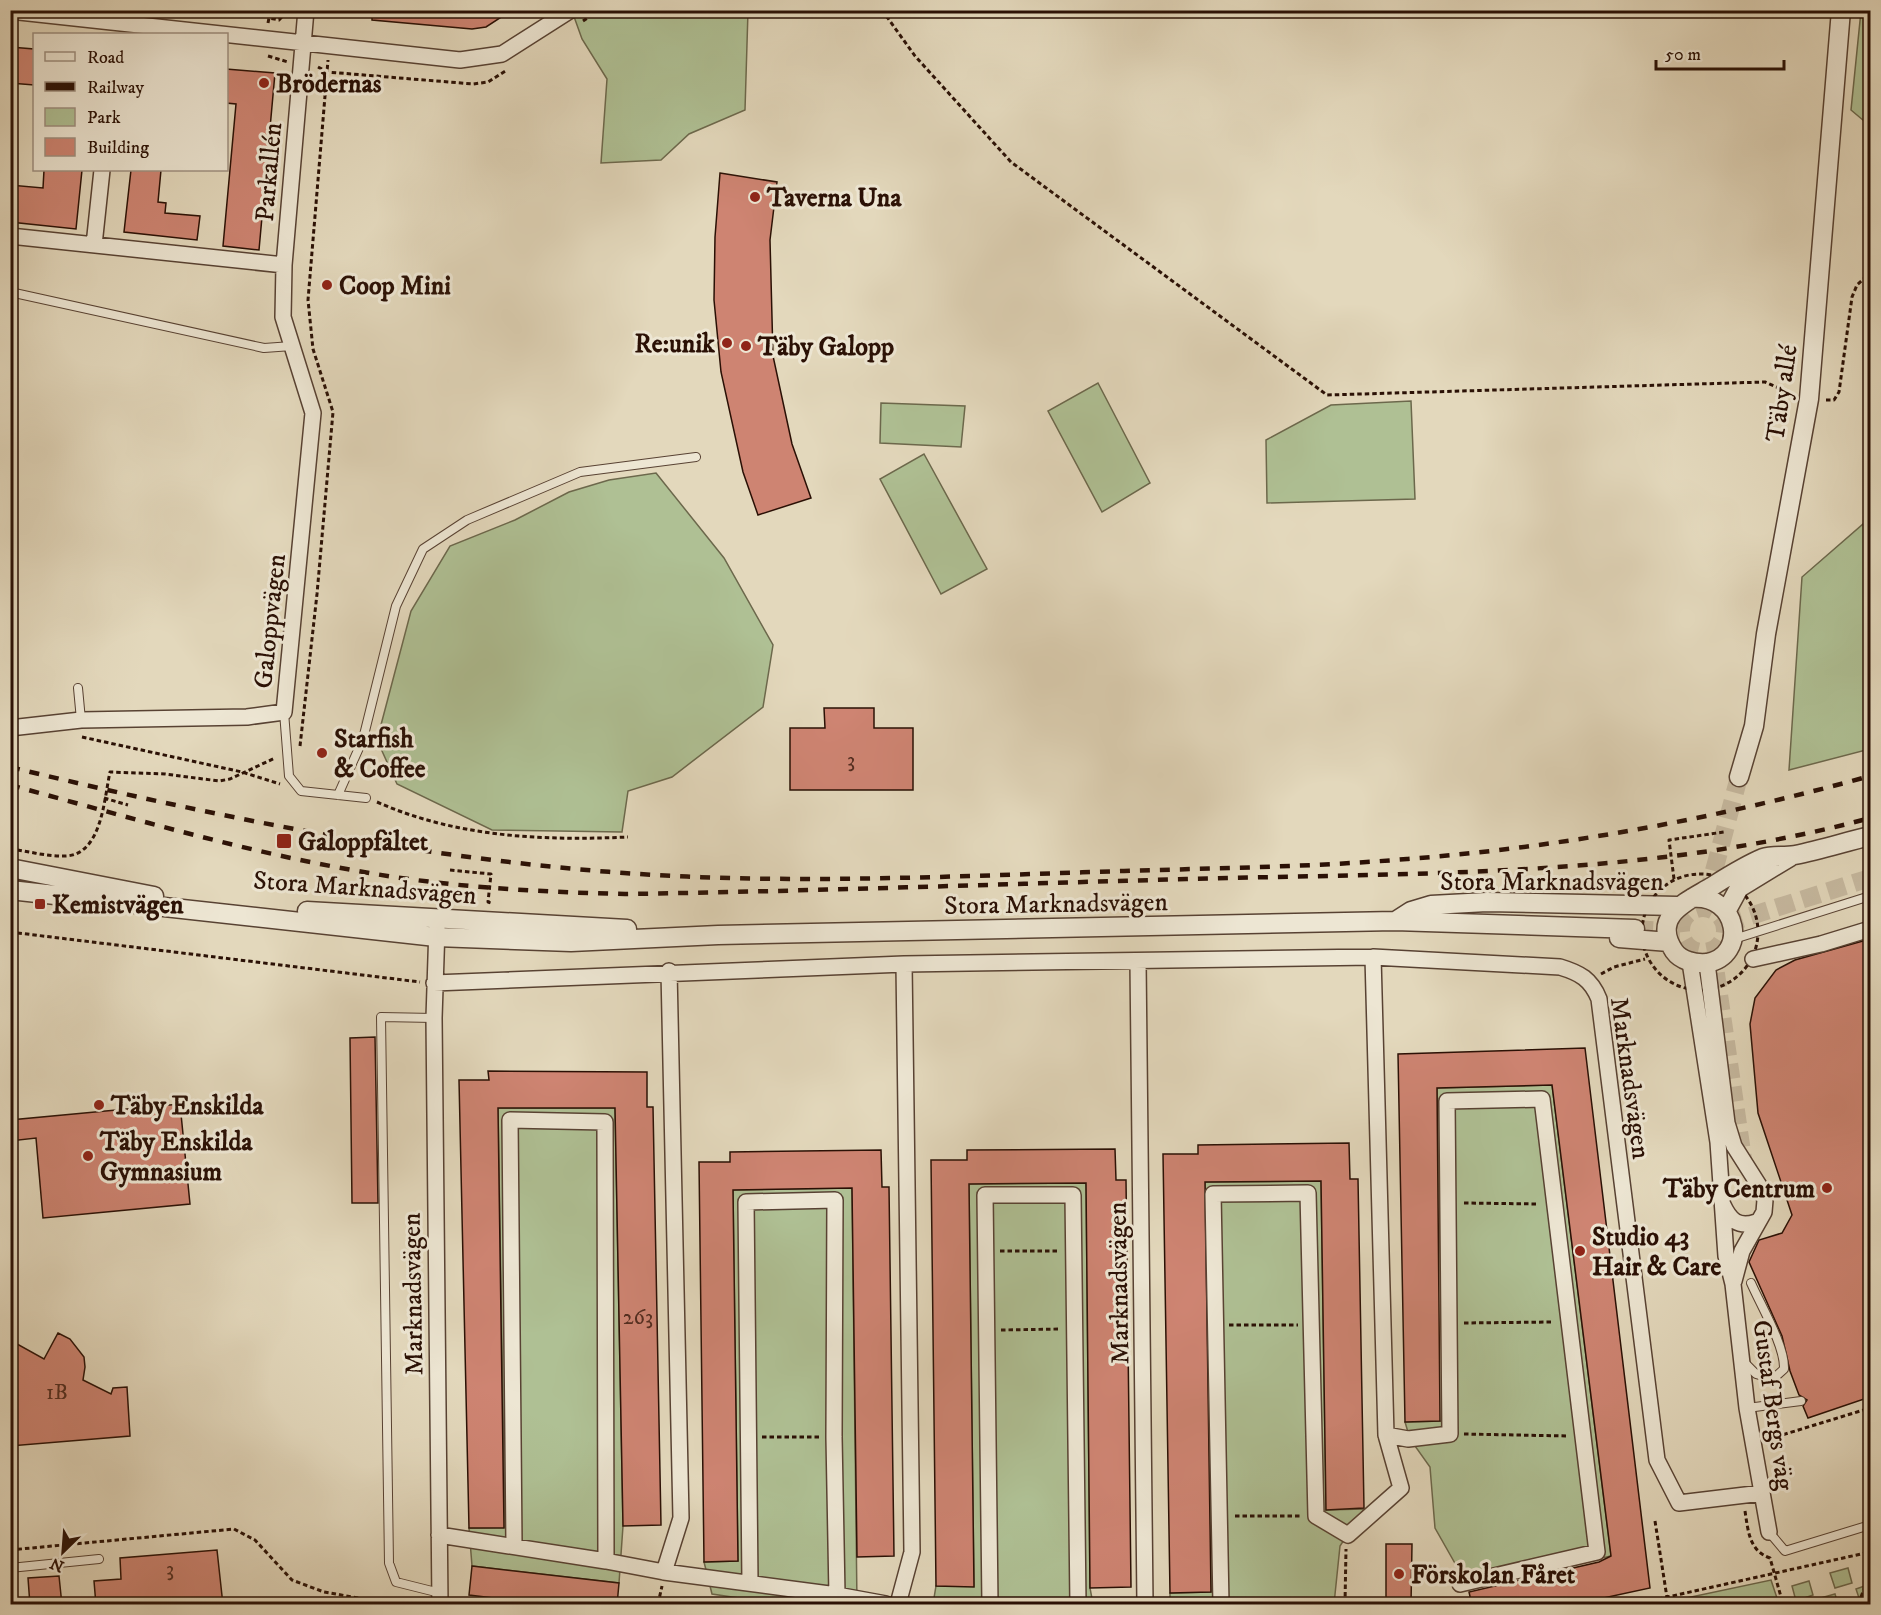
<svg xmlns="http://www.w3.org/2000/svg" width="1881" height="1615" font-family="'IM FELL DW Pica',serif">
<rect width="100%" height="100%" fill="#e3d8bc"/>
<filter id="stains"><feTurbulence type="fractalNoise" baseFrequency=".00333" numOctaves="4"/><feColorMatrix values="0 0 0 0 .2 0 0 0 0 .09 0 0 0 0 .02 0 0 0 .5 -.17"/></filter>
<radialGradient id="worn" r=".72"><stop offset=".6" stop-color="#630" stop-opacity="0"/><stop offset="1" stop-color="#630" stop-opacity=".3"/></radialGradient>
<path fill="#afc094" stroke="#6c684c" stroke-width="1.5" d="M572 11H748L745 110 689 134 661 160 601 163 607 79 582 39Z
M1861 11H1870V126L1851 110Z
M1098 383 1150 483 1102 512 1048 411Z
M1411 401 1415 499 1267 503 1266 440 1331 405Z
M881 403 965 406 961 447 880 443Z
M1870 423V498L1865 497 1864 464Z
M924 454 987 569 941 594 880 479Z
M656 473 724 558 773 645 763 707 672 777 628 791 622 832 492 830 397 784 377 740 411 611 450 546 515 520 569 492 609 480Z
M1870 518V749L1789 770 1802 577Z
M1552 1085 1611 1556 1469 1588 1435 1528 1430 1467 1410 1439 1405 1422 1443 1421 1437 1088Z
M498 1108H615L623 1526 619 1583 472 1566 469 1528 505 1527Z
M1321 1181 1326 1510 1364 1509 1340 1546 1334 1604H1170V1593L1211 1592 1205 1182Z
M1086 1183 1090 1588 1093 1604H933L936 1586H974L969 1184Z
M852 1188 857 1604H780L712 1594 704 1562 738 1561 733 1190Z
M1848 1568 1852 1583 1835 1588 1830 1573Z
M1771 1580 1779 1604H1658Z
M1809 1581 1813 1595 1796 1601 1792 1586Z
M1870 1584V1603L1861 1604 1856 1589Z
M1835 1594 1838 1604H1818L1817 1599Z"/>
<path fill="#ce8472" stroke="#2a1005" stroke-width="1.5" d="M372 10H512L486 27 472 29 372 20Z
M10 47 34 49V85L10 83Z
M226 69 275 73 259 250 223 246 236 104 226 103Z
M44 170H82L76 229 10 222V185L43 188Z
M131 170H161L158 202 166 203 165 213 200 216 197 240 124 232Z
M720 173 777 182 770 240 773 356 792 444 811 498 758 515 743 472 721 372 714 300 715 237Z
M824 708H874V728H913V790H790V728H825Z
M1870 939V1397L1808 1418 1803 1406 1807 1400 1799 1395 1790 1371 1782 1336 1749 1262 1759 1240 1782 1233 1792 1215 1758 1113 1750 1024 1755 998 1776 970 1795 960Z
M375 1037 378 1203H352L350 1038Z
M1585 1048 1650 1588 1571 1605H1472L1469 1592 1599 1562 1611 1556 1552 1085 1437 1088 1440 1421 1405 1422 1398 1054Z
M488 1071 647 1072V1107H653L661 1525 623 1526 615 1108H498L504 1528H469L459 1080H489Z
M180 1104 190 1204 43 1218 36 1138 10 1141V1120Z
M1349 1143 1350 1179H1358L1364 1508 1326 1510 1321 1181 1205 1182 1211 1592 1170 1593 1163 1154H1198V1145Z
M1115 1149 1116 1180H1126L1131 1587 1090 1588 1086 1183 969 1184 974 1587 936 1586 931 1160H967V1150Z
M881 1150 882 1187H889L894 1556 857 1557 852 1188 733 1190 738 1561 704 1562 699 1162H730V1152Z
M58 1333 70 1339 84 1357 85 1367 83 1380 111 1394 113 1388 127 1387 130 1436 10 1446V1340L44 1359Z
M1386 1544H1412L1411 1605H1386Z
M217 1550 223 1605H96L94 1581 121 1579 120 1558Z
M472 1566 619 1583 617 1605H551L469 1595Z
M59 1576 62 1605H30L28 1578Z"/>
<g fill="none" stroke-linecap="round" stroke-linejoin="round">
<path stroke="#c7baa1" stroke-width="15" stroke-dasharray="15 8" stroke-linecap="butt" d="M1714 950 1745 1162"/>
<path stroke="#c7baa1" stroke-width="18" stroke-dasharray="18 9" stroke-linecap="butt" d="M1707 897 1739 777
M1681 930a22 22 0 1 1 44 0a22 22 0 1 1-44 0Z
M1725 924 1870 878
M1635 929 1681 932"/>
<g stroke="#584233" stroke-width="10">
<path id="service" d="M10 292 264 348 292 346
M78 688 81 720
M284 712 289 776 301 791 366 798
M338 795 363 739 396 606 423 549 467 520 580 472 696 457
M1734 939 1870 896
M434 1018 381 1017 389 1563 396 1582 440 1593
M1744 1362 1756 1374 1773 1379 1784 1369C1785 1346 1761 1306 1751 1283
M1747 1408 1801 1401
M1769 1532 1785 1551 1870 1525
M10 1568 99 1559"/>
</g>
<g stroke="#584233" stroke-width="14">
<path id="pedestrian" d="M118 21 119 10"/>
</g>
<g stroke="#584233" stroke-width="18">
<path id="minor" d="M10 11 460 60 502 54 571 10
M10 236 284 265
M94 245 102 170
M10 728 81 720 247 717 284 712 313 413 283 317 284 265 306 10
M437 927 434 1018 440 1604
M1753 959 1821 944 1870 929
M1138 961 1145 1604
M1690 962 1718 1142 1726 1256 1733 1284 1747 1408 1769 1532
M1707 963 1727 1123 1734 1146 1760 1187 1765 1200 1764 1212 1742 1251 1734 1281
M434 983 904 964 1373 957 1560 967C1580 973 1591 979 1599 999L1657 1460 1679 1503 1762 1493
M1723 1205C1730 1220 1738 1228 1756 1222
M1386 1435 1408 1439 1450 1434 1447 1101 1542 1099 1597 1552 1460 1584
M439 1535 606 1561 605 1122 510 1120 514 1545
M606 1561 664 1572 837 1595 834 1437 835 1200 746 1202 750 1582
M664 1572 681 1518 669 971
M837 1595 886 1604
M898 1604 912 1552 904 964
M990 1604 985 1195H1073L1078 1604
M1221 1604 1213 1194 1308 1193 1316 1516 1348 1535 1401 1488 1386 1435 1373 957"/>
</g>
<g stroke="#584233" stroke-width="21">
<path id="tertiary" d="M1739 777 1754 726 1766 634 1809 399 1841 10
M10 868 154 896
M10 890 436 937 571 942 718 935 1395 921 1635 929
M1692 898C1739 894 1748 956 1707 963 1695 964 1681 961 1674 951 1651 916 1686 902 1711 887 1727 877 1744 866 1763 858 1772 855 1784 857 1795 855 1820 850 1845 842 1870 836
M1727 910 1739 888 1790 857
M307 911 627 929
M1397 920 1411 911 1431 905 1487 902 1677 906
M1619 938 1669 942"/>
</g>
<path stroke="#2a1005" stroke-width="3" stroke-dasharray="4.5 3" stroke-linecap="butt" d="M882 10 915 56 1011 162 1327 395 1765 382 1793 394
M583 21 599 10
M268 23 269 18 279 20 288 10
M268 56 288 62
M318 67 327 72 473 84 488 82 507 70
M1826 400H1834L1839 392 1852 297 1857 285 1870 273
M82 737 242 772 280 784
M300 746 317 594 333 412 313 349 308 300 328 60
M104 798 128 805
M377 802C456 837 542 841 628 837
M10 849C28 851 48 857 66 856 102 854 104 799 110 772L165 774 219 781 230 779 275 758
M450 870 491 874 488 902 491 903
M1642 932a58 58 0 1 1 116 0a58 58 0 1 1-116 0Z
M1674 879 1669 840 1724 832
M10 932 420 982
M1601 974 1614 967 1645 959
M1464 1203 1538 1204
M1000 1251H1059
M1464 1323 1554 1322
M1229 1325H1298
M1001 1330 1061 1329
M1464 1434 1568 1436
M762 1437H819
M1769 1439 1870 1408
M1745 1511C1748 1530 1749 1551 1770 1558L1783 1604
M1235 1516H1301
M1655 1521 1668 1604
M10 1550 234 1529 255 1540 292 1580 324 1592 393 1604
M658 1604 662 1586
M1345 1604 1346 1549
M1636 1604 1870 1552
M1858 1604 1870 1575"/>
<use href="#service" stroke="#ede6d3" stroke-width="8"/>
<use href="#pedestrian" stroke="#ede6d3" stroke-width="10"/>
<use href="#minor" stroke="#ede6d3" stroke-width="15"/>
<use href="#tertiary" stroke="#ede6d3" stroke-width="18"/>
<path stroke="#2a1005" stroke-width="4.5" stroke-dasharray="10 10" stroke-linecap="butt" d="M10 767C212 816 417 858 624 873 790 885 957 876 1124 871 1218 868 1313 867 1407 859 1564 847 1719 818 1870 776
M10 785C125 816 241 851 358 871 446 887 535 892 625 894 826 891 1027 883 1228 878 1444 873 1660 875 1870 818"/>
</g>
<g fill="#8f2418" stroke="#ede6d3" stroke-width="2">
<circle cx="264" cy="83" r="6"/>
<circle cx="755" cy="197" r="6"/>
<circle cx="327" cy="285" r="6"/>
<circle cx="727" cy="343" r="6"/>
<circle cx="746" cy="346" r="6"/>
<circle cx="322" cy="753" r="6"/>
<rect x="276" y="833" width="16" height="16" rx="3"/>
<rect x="34" y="898" width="12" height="12" rx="3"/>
<circle cx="99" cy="1105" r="6"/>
<circle cx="88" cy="1156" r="6"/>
<circle cx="1827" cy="1188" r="6"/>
<circle cx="1580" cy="1251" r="6"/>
<circle cx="1399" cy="1574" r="6"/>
</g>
<g text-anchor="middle" stroke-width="6" stroke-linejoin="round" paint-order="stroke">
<g font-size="22" fill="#532d20">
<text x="851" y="767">3</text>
<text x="638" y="1324">263</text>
<text x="57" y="1399">1B</text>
<text x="170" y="1576">3</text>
</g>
<g font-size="26" font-weight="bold" fill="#2a1005" stroke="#ede6d3" text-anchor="start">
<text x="276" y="92">Brödernas</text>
<text x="767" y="206">Taverna Una</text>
<text x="339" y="294">Coop Mini</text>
<text x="715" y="352" text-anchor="end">Re:unik</text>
<text x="758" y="355">Täby Galopp</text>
<text x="334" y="747">Starfish<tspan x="334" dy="30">&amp; Coffee</tspan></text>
<text x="298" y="850">Galoppfältet</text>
<text x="52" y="913">Kemistvägen</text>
<text x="111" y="1114">Täby Enskilda</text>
<text x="100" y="1150">Täby Enskilda<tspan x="100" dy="30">Gymnasium</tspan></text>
<text x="1815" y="1197" text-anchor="end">Täby Centrum</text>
<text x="1592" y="1245">Studio 43<tspan x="1592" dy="30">Hair &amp; Care</tspan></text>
<text x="1411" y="1583">Förskolan Fåret</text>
</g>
<g font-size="26" fill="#2a1005" stroke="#ede6d3">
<text transform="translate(268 172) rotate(-85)" y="9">Parkallén</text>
<text transform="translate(1781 393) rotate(-82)" y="9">Täby allé</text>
<text transform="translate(269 621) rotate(-84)" y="9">Galoppvägen</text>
<text x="1552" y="890">Stora Marknadsvägen</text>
<text transform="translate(365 887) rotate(4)" y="9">Stora Marknadsvägen</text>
<text transform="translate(1056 903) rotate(-1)" y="9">Stora Marknadsvägen</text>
<text transform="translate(1631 1078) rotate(82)" y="9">Marknadsvägen</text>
<text transform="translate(1118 1283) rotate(-91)" y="9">Marknadsvägen</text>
<text transform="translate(412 1294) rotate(-91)" y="9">Marknadsvägen</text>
<text transform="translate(1774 1405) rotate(82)" y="9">Gustaf Bergs väg</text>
</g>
</g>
<rect width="1881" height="1615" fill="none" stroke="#e3d8bc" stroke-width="36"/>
<rect x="12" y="12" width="1857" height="1591" fill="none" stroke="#2a1005" stroke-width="3"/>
<rect x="18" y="18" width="1845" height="1579" fill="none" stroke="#2a1005" stroke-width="1.5"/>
<rect x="33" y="33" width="195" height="138" fill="#ede6d3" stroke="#9f9081" stroke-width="1.5"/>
<rect x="45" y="52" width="30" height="9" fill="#ede6d3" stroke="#9f9081" stroke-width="1.5"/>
<text x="87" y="63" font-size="18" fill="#2a1005">Road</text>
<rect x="45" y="82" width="30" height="9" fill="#2a1005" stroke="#9f9081" stroke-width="1.5"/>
<text x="87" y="93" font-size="18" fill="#2a1005">Railway</text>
<rect x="45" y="108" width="30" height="18" fill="#afc094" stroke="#9f9081" stroke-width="1.5"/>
<text x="87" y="123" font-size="18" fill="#2a1005">Park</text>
<rect x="45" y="138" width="30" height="18" fill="#ce8472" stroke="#9f9081" stroke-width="1.5"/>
<text x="87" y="153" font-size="18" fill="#2a1005">Building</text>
<g transform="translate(63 1552) rotate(205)" stroke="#ede6d3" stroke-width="4.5" paint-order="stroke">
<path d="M0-4.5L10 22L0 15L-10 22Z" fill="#2a1005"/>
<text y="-9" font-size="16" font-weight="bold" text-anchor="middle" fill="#2a1005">N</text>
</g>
<path d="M1656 60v9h128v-9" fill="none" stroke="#2a1005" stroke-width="3"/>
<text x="1665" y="60" font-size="18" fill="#2a1005" stroke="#ede6d3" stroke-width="4.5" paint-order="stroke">50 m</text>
<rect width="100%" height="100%" filter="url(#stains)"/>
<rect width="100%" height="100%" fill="url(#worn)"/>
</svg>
